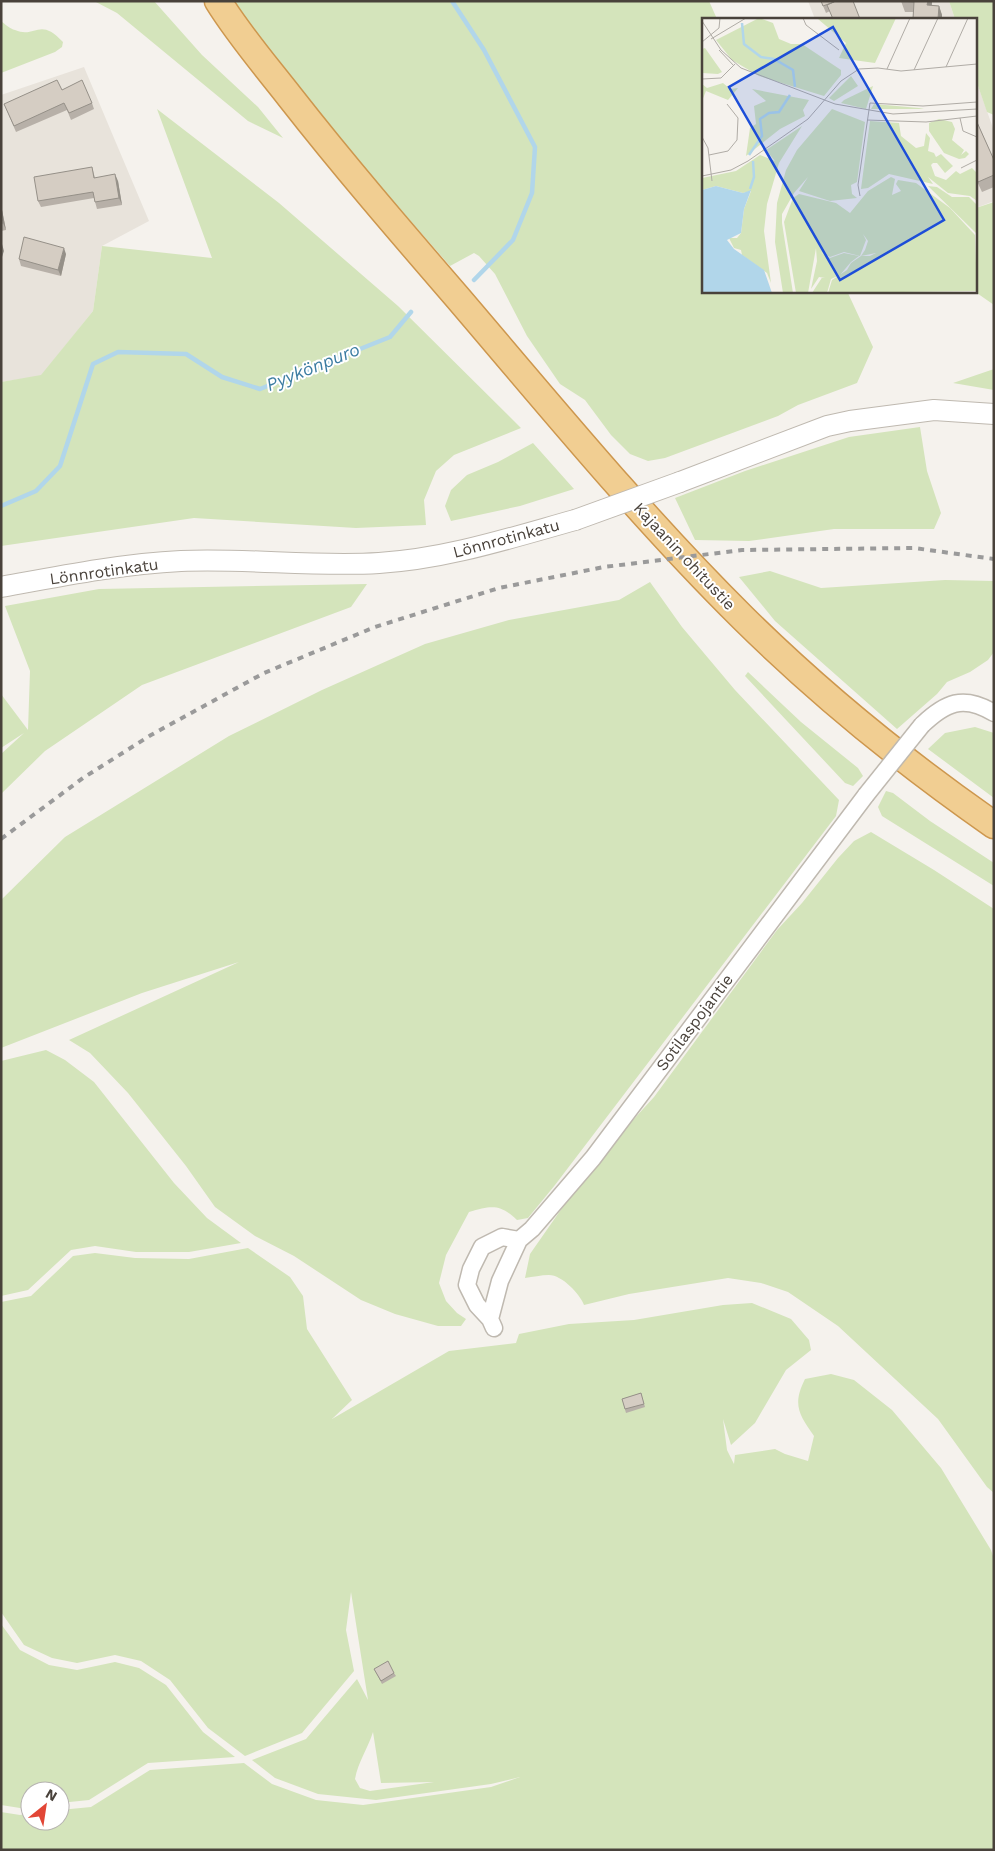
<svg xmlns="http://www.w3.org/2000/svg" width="995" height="1851" font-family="'Work Sans',sans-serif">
<rect width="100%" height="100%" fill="#f5f2ed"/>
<path fill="#e8e3db" d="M808 1H949L955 19H815Z
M84 67 149 221 102 246 93 311 41 376 1 382V95Z
M976 80 994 131V201L976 208Z"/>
<path fill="#d4e4bb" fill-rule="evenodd" d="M94 1H154L202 55 258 107 283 138 248 121 117 13Z
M234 1H709L717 19H704V291H847L873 347 857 383 798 405 778 416 665 458 648 461 630 454 611 435 585 400 560 384 527 336 495 274 479 256 474 253 450 266C375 180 298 95 234 1Z
M949 1H994V115L987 112 976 80V19H955Z
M1 21C5 24 10 29 15 30 36 39 39 16 63 42L62 47 55 52 1 73Z
M157 109 279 203 398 306 521 428 454 455 436 471 424 500 426 525 356 528 194 518 1 546V382L41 375 93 311 102 246 212 258Z
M994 202V305L974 291H976V208Z
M994 369V390L953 383Z
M920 427 927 471 941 513 934 529H834L749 541 695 540 675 498 745 471 849 437Z
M533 443 574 489 520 506 451 521 445 506 451 490 467 475 498 462Z
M770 571 821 588 945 580 994 581V652L988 660 970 672 947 682 937 694 897 729 775 621 739 577Z
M650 582 682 627 735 690 839 800 836 816 555 1185 528 1218 517 1220C499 1203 491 1206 469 1212L446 1255 439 1283 446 1301 457 1313 466 1319 461 1326H438L395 1314 361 1300 294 1256 255 1236 215 1207 186 1166 128 1093 90 1053 69 1040 239 962 142 993 1 1048V900L65 837 229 736 322 690 425 644 509 620 619 600Z
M367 584 351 607 142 685 45 751 1 794V754L24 733 1 748V694L28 730 30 671 5 606 99 589Z
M748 672 801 722 858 768 863 776 853 786 845 783 745 676Z
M975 727 994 733V798L928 749 945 733Z
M886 791 893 793 930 821 994 863V886L882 816 878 807Z
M871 832 934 870 994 909V1493L987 1487 938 1419 838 1326 788 1292 761 1283 728 1278 629 1294 584 1305C580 1294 562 1275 549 1275 541 1275 533 1277 525 1278L530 1254 583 1178 613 1142 654 1097 777 930 802 903 838 858 854 841Z
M46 1050 65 1060 94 1082 174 1183 207 1218 241 1243 189 1252H136L95 1246 71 1250 28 1290 1 1296V1061Z
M248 1248 290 1277 303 1296 307 1329 352 1400 332 1419 449 1351 516 1343 519 1334 569 1324 634 1320 723 1305 752 1303 791 1319 809 1340 811 1350 786 1370 755 1423 731 1445 723 1419 727 1450 734 1464 735 1455 775 1449 785 1454 808 1461 814 1436C799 1414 792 1405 805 1379L831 1374 854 1380 892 1410 941 1468 991 1550 994 1559V1850H1V1812L20 1815 30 1813V1821H60V1810L91 1807 150 1770 244 1763 272 1784 316 1800 363 1805 491 1787 520 1777 491 1784 376 1800 318 1794 275 1778 252 1760 306 1739 357 1679 368 1700 351 1592 346 1630 354 1671 302 1733 245 1756 208 1728 170 1680 141 1661 115 1655 77 1663 52 1658 24 1645 1 1612V1302L31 1296 73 1256 95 1253 135 1258 189 1259ZM373 1732 381 1783 434 1782 370 1791 360 1788 355 1779C358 1762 368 1748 373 1732Z
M1 1624 20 1650 49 1665 77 1670 115 1662 139 1668 166 1685 203 1732 235 1757 148 1763 89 1800 60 1803V1791H30V1806L20 1808 1 1805Z"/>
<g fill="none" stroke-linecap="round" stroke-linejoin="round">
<path stroke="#b1d6ea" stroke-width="4.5" d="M452 1 484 50 535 147 532 193 513 240 474 280
M1 506 36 491 60 466 93 364 118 352 186 354 222 377 260 389 390 337 411 312"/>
<g stroke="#bfb9b0" stroke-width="19">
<path id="minor" d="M922 725C945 703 963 694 994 713
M490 1319 477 1305 467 1285 471 1269 482 1247 502 1237 519 1240
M494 1328 490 1319 500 1281 519 1240 532 1229 593 1158 866 795"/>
</g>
<g stroke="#bfb9b0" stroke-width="22">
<path id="tertiary" d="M680 482 827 426 850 421 934 410 994 414
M1 587C61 576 121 564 181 561 247 558 313 567 379 563 446 559 510 538 575 520"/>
</g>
<g stroke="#cd974e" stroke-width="29">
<path id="trunk" d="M218 1C239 35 265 65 290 97 344 166 401 232 458 298 551 407 642 518 743 618 820 694 905 763 994 825"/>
</g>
<use href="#minor" stroke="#fff" stroke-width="16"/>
<use href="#tertiary" stroke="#fff" stroke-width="20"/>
<use href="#trunk" stroke="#f1ce92" stroke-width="26"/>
<path stroke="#9a9a9a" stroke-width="4" stroke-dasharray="6 6" stroke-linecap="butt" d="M1 839 83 778 151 735 264 673 375 627 499 588 604 567 742 550 914 548 994 559"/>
<g stroke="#bfb9b0" stroke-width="19" stroke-linecap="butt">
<path id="minor-bridge" d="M866 795 922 725"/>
</g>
<g stroke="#bfb9b0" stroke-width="22" stroke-linecap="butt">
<path id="tertiary-bridge" d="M575 520 680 482"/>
</g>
<use href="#minor-bridge" stroke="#fff" stroke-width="16"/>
<use href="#tertiary-bridge" stroke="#fff" stroke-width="20"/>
</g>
<path fill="#b7b0a8" d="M821 1H834L860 19H833L830 11 826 13Z
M901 1H932V5L939 6 942 15V19H913L914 12H905Z
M62 90 92 103 94 109 71 120 67 110 16 132 4 104Z
M976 120 994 160V187L982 192 976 179Z
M92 167 95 178 118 181 122 205 97 209 94 198 41 207 38 201Z
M1 205 6 230 1 231Z
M66 254 61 276 21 266 19 259Z
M641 1393 645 1407 626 1413 622 1399Z
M374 1669 394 1673 396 1676 382 1684Z"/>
<path fill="#959088" d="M928 1H932L931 15 927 5Z
M939 6 942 15V19H938Z
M115 174 118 181 122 205 119 198Z
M1 205 6 230 3 223 1 212Z
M2 244 4 251 1 260V246Z
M64 248 66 254 61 276 58 270Z"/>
<path fill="#d5cdc3" stroke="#959088" d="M821 1H834V2L823 6Z
M836 1H853L860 19H833L827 5Z
M901 1H928L927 5 939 6 938 19H913L914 2Z
M57 80 62 90 82 80 92 103 69 113 64 103 14 126 4 104Z
M976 120 994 160V175L978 182 976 177Z
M92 167 94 178 115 174 119 198 95 202 93 192 38 201 34 177Z
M1 212 3 223H1Z
M24 237 64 248 58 270 19 259Z
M641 1393 644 1404 625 1409 622 1399Z
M388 1661 394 1673 381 1681 374 1669Z"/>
<g text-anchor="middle" stroke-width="4" stroke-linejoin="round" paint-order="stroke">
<g font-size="16" fill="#49423b" stroke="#fff">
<text transform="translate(506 538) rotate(-15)" y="6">Lönnrotinkatu</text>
<text transform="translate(685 556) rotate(47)" y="6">Kajaanin ohitustie</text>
<text transform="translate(104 571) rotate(-8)" y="6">Lönnrotinkatu</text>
<text transform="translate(694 1022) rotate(-53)" y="6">Sotilaspojantie</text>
</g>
<g font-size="18" font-style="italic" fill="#3d7da2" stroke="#fff">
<text transform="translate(313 367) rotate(-22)" y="6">Pyykönpuro</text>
</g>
</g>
<g transform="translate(702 18)">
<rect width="275" height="275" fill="#f5f2ed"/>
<path d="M57 0 71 5 77 21 89 26H100L139 52V57L122 78 57 58 30 42 14 22ZM194 0 173 45 137 40 144 25 116 1ZM3 30 20 54 16 56 0 55V31ZM149 58 156 68 132 83 127 80ZM21 65 28 71 36 70 26 82 4 73 0 83V66L5 70ZM171 68 164 91 139 85 142 82ZM50 71 107 82 101 92 103 98 78 111 44 138 48 110 54 106 52 88 64 83ZM172 86 217 90 222 91H169ZM130 91 163 104 155 164 149 167 150 176 155 180 128 183 97 173 106 159 92 175 80 196V205L91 275H81L73 224 75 185 84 152 95 132ZM237 101 250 104 253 111 250 122 262 132 259 137 264 133 267 136 263 140 257 141 242 135 227 113V105ZM168 103 197 105 199 118 214 130 222 128 224 115 228 120 226 133 232 135 234 139 239 136 251 148 243 155 235 145H231L229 147 233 158 244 162 254 153 258 156 270 150 275 155V183L268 178 246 175 226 159 231 166 187 156 166 170 159 171ZM100 108 77 145 65 186 62 213 69 265 65 255 40 237 39 232 32 230 27 220H35L39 215 42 191 49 173 41 175 14 168 0 172V160L34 153 58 137 73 143 64 132ZM189 159 193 161 190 177 199 173 194 166 196 162 214 165 248 190 273 217 275 273 126 275 130 262 145 252 149 245 159 238H168L174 235 159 238 163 232 166 223 161 216 164 222 158 238 142 234 128 239 118 234 128 240 142 235 157 238 149 244 138 257 129 261 117 259 109 271 115 243 114 230 106 275H94L82 204 91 180 97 176 134 185 148 195 166 173ZM226 168 235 169 250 179H267L275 187V216ZM121 258 129 261 125 275H110Z" fill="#d4e4bb"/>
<path d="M14 168 41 175 49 172 42 191 39 215 25 222 32 231 62 252 70 275H0V172Z" fill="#b1d6ea"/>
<path fill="none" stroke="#b1d6ea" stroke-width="2.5" d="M40 5 42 26 59 39 72 41 91 52 93 69M47 137 60 118 58 101 67 95 77 94 88 77M48 171 52 159 51 143"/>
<path fill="none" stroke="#b0aca6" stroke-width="1" d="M101 0 104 7 137 32M0 3 19 32 39 50 133 86 191 96 275 91M9 21 44 0M0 24 17 10 18 0M17 32 32 48M244 49 266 0M185 51 208 0M212 52 236 0M0 61 19 60 33 46M275 98 258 100 261 113 275 119M165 102 224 104 258 100M0 119 6 130 10 163M7 137 26 133 35 122 36 100 25 86M259 150 275 142M0 158 29 152 46 143 106 101 139 63 157 51 176 50 199 53 275 46M158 178 156 167 168 85 221 88 275 84"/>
<path fill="#1d4ed8" fill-opacity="0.15" stroke="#1d4ed8" stroke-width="2.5" d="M131 9 242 202 138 262 27 69Z"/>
<rect width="275" height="275" fill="none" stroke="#49423b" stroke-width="2.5"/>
</g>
<rect width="995" height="1851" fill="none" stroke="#49423b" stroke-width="5"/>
<g transform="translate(45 1806) rotate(30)"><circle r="24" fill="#ffffff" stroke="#b6b3b1"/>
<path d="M0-4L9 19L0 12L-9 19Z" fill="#e24636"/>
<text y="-8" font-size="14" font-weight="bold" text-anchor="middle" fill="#49423b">N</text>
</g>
</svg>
